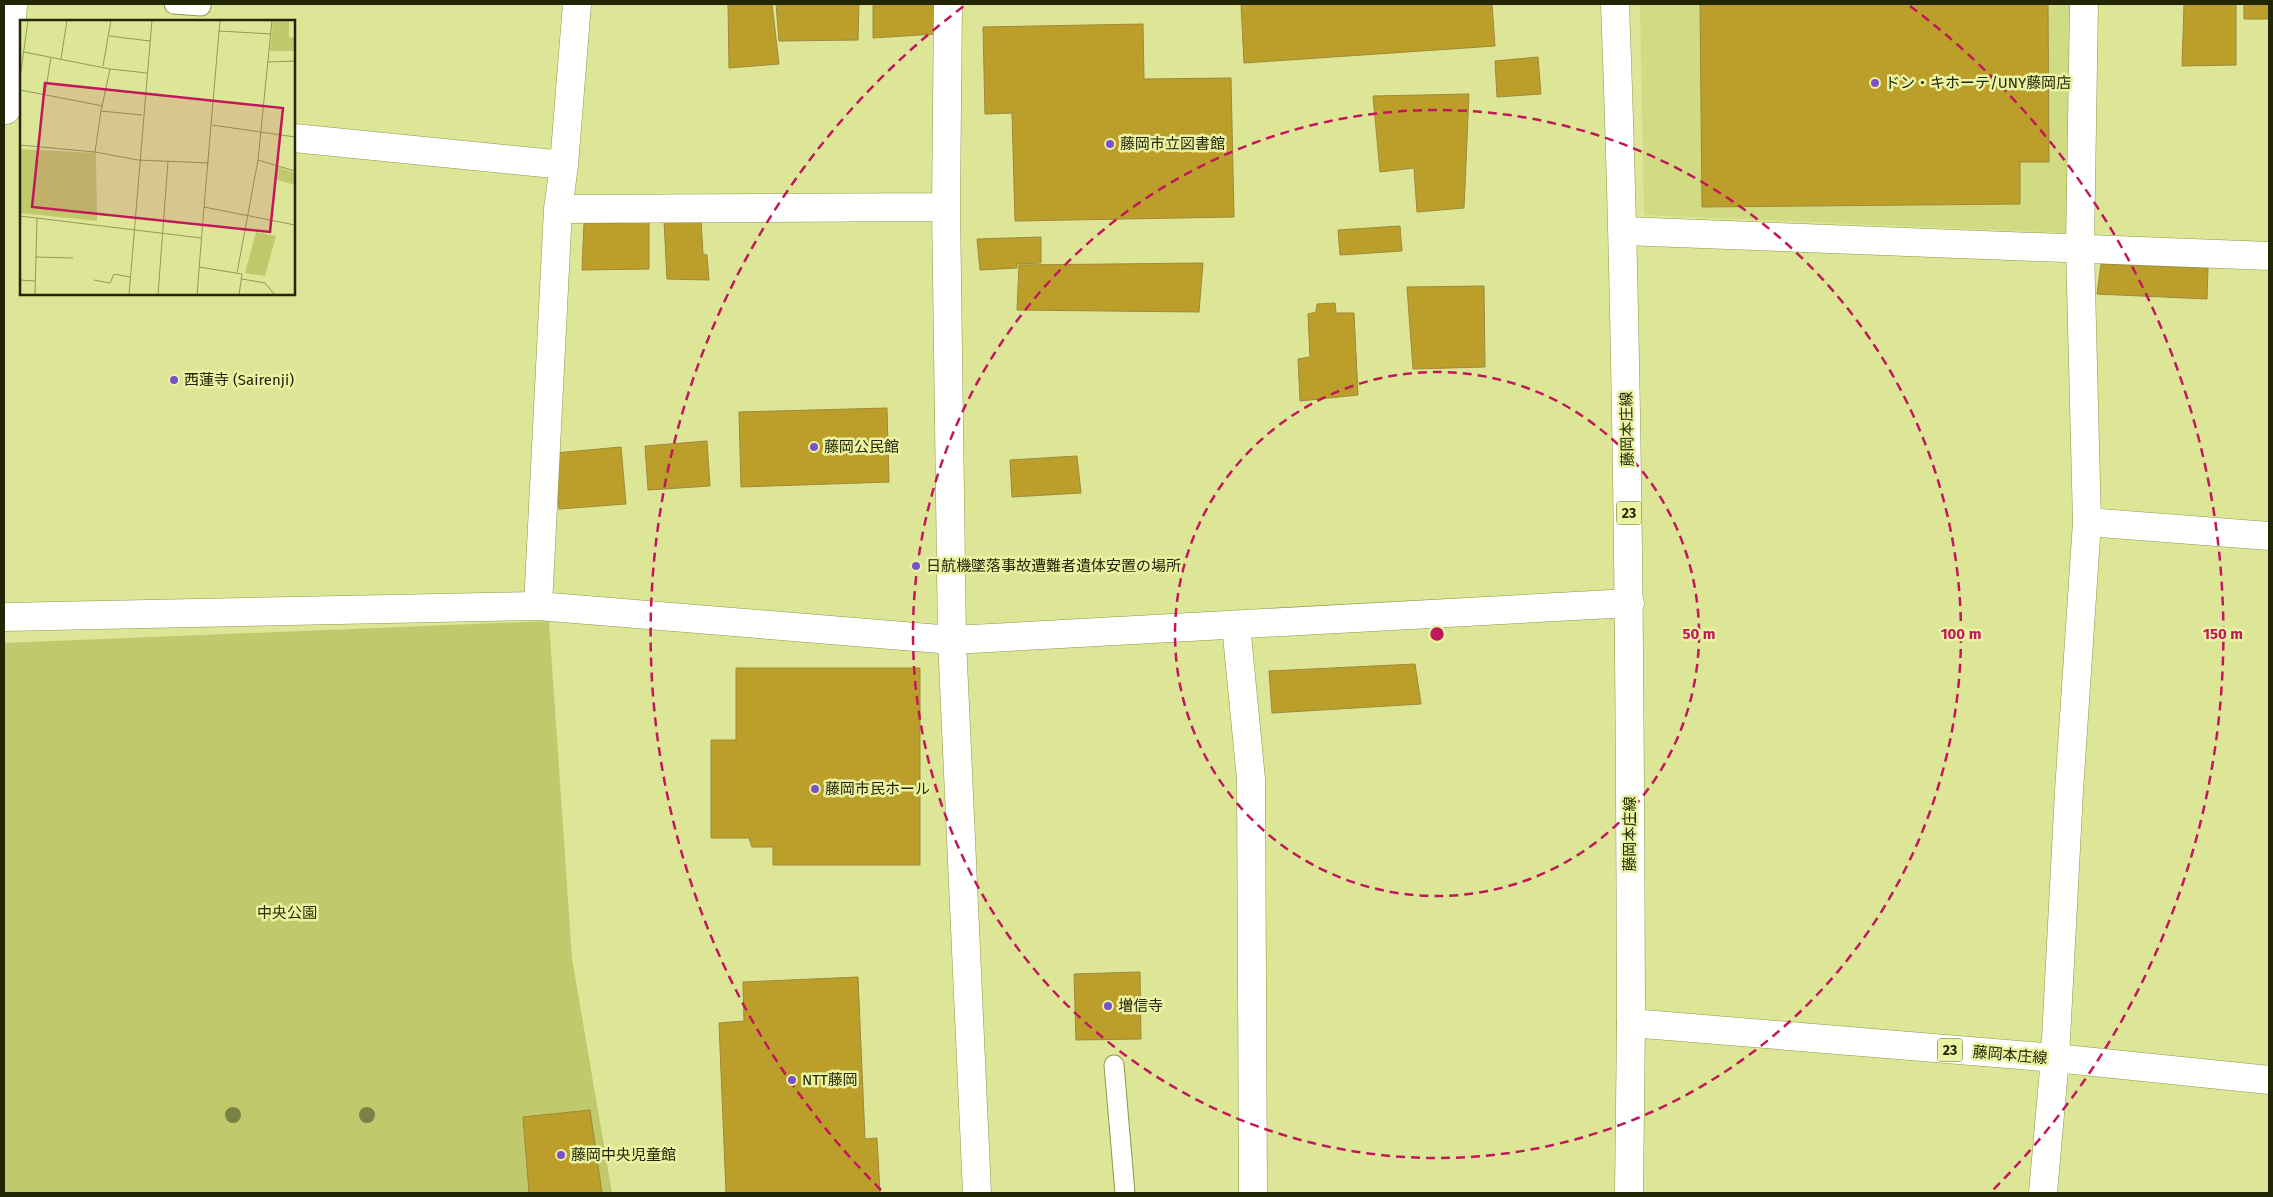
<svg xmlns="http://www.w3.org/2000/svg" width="2273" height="1197" font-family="'Fira Sans','Noto Sans JP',sans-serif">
<rect width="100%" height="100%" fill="#dce696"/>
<path fill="#d1db84" d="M1640 4H2073L2072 233 1644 215Z"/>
<path fill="#c0ca6c" d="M549 621 572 958 612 1193H4V643Z"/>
<path fill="#bc9f2a" stroke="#9e8939" d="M728 4H772L779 64 729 68Z
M776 4H859L858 40 779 41Z
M873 4H934L935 34 873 38Z
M1241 4H1492L1495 46 1244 63Z
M1700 4H2048L2049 162H2020V204L1702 207Z
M2184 4H2236V65L2182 66Z
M2244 4H2269V19H2244Z
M1143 24 1144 79 1231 78 1234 217 1015 221 1012 113 985 114 983 27Z
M1538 57 1541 94 1497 97 1495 61Z
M1469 94 1464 208 1417 212 1414 168 1380 172 1373 96Z
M622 219H649V269L582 270 584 223H622Z
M701 220 703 254 707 255 709 280 667 279 664 221Z
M1400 226 1402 251 1340 255 1338 230Z
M1041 237V263L1017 264V268L980 270 977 239Z
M1203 263 1199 312 1017 310 1019 265Z
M2101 264 2208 268 2207 299 2097 294Z
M1484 286 1485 367 1413 369 1407 287Z
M1335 303 1336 313H1354L1358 395 1300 401 1298 359 1310 357 1308 314 1316 312 1317 304Z
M887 408 889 482 741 487 739 412Z
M707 441 710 486 648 490 645 446Z
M621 447 626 504 559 509 555 453Z
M1077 456 1081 493 1012 497 1010 460Z
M1415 664 1421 704 1272 713 1269 671Z
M736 668H920V865H773V847H752L749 838H711V740H736Z
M1140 972 1141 1039 1076 1040 1074 974Z
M858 977 865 1139 877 1138 880 1193H726L719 1023 744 1021 743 982Z
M590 1110 602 1193H529L523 1117Z"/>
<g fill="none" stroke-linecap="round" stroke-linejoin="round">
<g stroke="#8f9749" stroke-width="21">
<path id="service" d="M174 4 201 6V4
M1114 1065 1125 1193"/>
</g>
<g stroke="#8f9749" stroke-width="29">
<path id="minor" d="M577 4 564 165 558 209 946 207
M948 4 946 207 952 640 977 1193
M6 110 13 4
M294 138 564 165
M1624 231 2269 256
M2087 522 2269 536
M538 606 558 209
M4 617 538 606 952 640 1630 603
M1236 625 1251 779 1253 1193
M2043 1193 2055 1058 2069 791 2087 522 2080 247 2084 4"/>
</g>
<g stroke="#8f9749" stroke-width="29">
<path id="tertiary" d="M1629 1193 1631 1023"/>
</g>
<g stroke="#8f9749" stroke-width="29">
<path id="primary" d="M1615 4C1628 344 1630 683 1631 1023L2055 1058 2269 1080"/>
</g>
<use href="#service" stroke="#fff" stroke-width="19"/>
<use href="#minor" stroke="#fff" stroke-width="28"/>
<use href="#tertiary" stroke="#fff" stroke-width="28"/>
<use href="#primary" stroke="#fff" stroke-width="28"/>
</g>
<g fill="#7a8144">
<circle cx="233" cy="1115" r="8"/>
<circle cx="367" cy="1115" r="8"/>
</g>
<g fill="none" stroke="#c2185b" stroke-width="2.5" stroke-dasharray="9 6">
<circle cx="1437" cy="634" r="262"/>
<circle cx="1437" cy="634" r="524"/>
<path d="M881 1190A786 786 0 0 1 964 6M1910 6A786 786 0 0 1 1993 1190"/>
</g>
<g fill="#7952cb" stroke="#e9f3a3" stroke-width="2">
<circle cx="1875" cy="83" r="5"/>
<circle cx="1110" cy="144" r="5"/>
<circle cx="174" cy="380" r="5"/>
<circle cx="814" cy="447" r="5"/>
<circle cx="916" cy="566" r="5"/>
<circle cx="815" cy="789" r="5"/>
<circle cx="1108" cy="1006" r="5"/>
<circle cx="792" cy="1080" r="5"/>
<circle cx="561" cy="1155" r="5"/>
</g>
<g text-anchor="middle" stroke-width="5" stroke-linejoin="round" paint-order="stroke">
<g fill="#e9f3a3" stroke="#5e6434" stroke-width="1">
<rect x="1616.5" y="501.5" width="25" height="23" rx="4"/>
<rect x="1937.5" y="1038.5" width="25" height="23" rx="4"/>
</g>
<g font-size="14" font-weight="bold" fill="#232605">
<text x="1629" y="518">23</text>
<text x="1950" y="1055">23</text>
</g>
<g font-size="15" fill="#232605" stroke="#e9f3a3" text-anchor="start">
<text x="1885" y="88">ドン・キホーテ/UNY藤岡店</text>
<text x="1120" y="149">藤岡市立図書館</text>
<text x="184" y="385">西蓮寺 (Sairenji)</text>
<text x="824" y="452">藤岡公民館</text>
<text x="926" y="571">日航機墜落事故遭難者遺体安置の場所</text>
<text x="825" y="794">藤岡市民ホール</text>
<text x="1118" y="1011">増信寺</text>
<text x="802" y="1085">NTT藤岡</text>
<text x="571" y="1160">藤岡中央児童館</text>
</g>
<g font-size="15" fill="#232605" stroke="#e9f3a3">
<text transform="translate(1627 429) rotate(-91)" y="5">藤岡本庄線</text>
<text transform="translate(1630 834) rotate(-90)" y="5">藤岡本庄線</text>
<text transform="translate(2010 1055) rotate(5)" y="5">藤岡本庄線</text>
</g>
<g font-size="15" fill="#2a2e00" stroke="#e9f3a3">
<text x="287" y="918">中央公園</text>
</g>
</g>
<g transform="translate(20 20)">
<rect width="275" height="275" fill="#dce696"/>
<path d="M253 0H269V17L275 18V39L274 31H250ZM0 129 76 133 77 201 0 193ZM259 147 275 153V165L254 159ZM236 212 256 216 245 256 225 253Z" fill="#c0ca6c"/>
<path fill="none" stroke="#92995c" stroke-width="1" d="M200 0 184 187 275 205M199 11 251 14M89 16 130 21M4 32 90 49 81 91 122 95M41 39 47 0M248 42 275 41M83 46 91 0M90 49 127 53M0 58 8 0M0 70 83 86M25 74 31 37M192 105 275 117M0 125 75 132 118 140 189 143M75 132 81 91M238 140 275 151M0 196 181 218M16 237 53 238M179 247 222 254 219 275M217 253 238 140 252 0M222 259 245 263 255 275M0 260 15 261M74 260 90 263 94 254 110 257M15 275 17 198M109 275 132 0M138 275 148 141M177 275 184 187"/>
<path fill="#c2185b" fill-opacity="0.15" stroke="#c2185b" stroke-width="2.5" d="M25 63 263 88 250 212 12 187Z"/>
<rect width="275" height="275" fill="none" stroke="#232605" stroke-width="2.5"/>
</g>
<circle cx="1437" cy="634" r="8" fill="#c2185b" stroke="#e9f3a3" stroke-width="2.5"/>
<g font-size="15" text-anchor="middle" font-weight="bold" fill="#c2185b" stroke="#e9f3a3" stroke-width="5" stroke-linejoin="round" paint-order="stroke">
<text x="1699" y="639">50 m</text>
<text x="1961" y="639">100 m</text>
<text x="2223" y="639">150 m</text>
</g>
<rect width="2273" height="1197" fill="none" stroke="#232605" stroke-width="10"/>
</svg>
